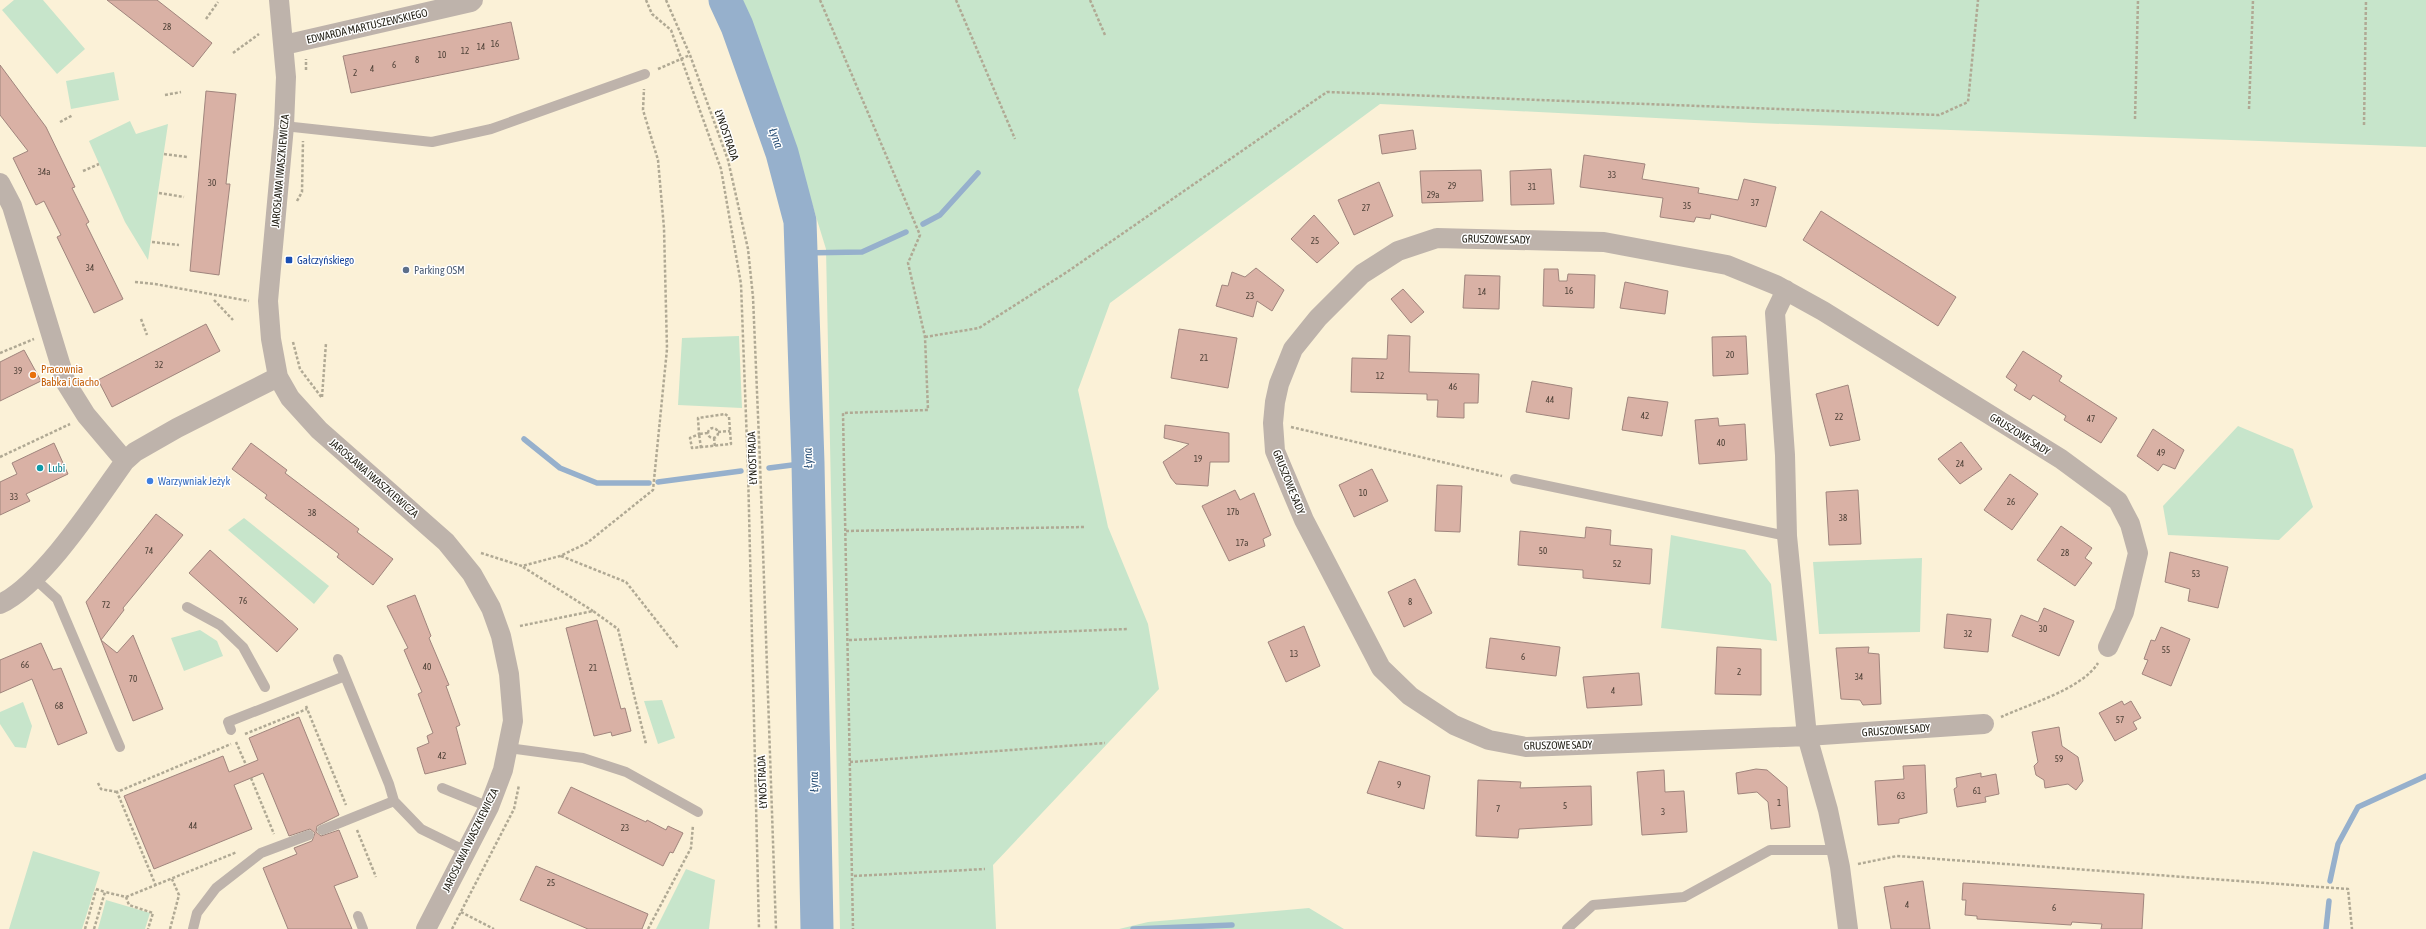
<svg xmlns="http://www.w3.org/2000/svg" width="2426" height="929" font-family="'Asap Condensed',sans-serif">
<rect width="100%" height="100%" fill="#fbf1d7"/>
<path fill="#c7e5cb" d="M14 0H43L85 49 57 74 2 10Z
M730 0H2426V147L1754 123 1380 104 1110 303 1078 390 1108 527 1148 624 1159 689 993 865 996 929H840L826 249 805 181Z
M114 72 119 100 71 109 66 81Z
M130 121 136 134 168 124 148 260 125 222 89 141Z
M739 336 742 408 678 405 682 338Z
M2238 426 2293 449 2313 507 2279 540 2168 535 2163 506Z
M244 518 329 586 314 604 228 530Z
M1671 535 1745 550 1771 584 1777 641 1661 628Z
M1922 558 1920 632 1819 634 1813 562Z
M200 630 217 641 223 656 184 671 171 638Z
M662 700 675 738 658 744 644 701Z
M23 702 32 726 26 748 15 747 0 724V712Z
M33 851 100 872 82 929H9Z
M686 869 715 880 709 929H656Z
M106 900 150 913 145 929H98Z
M1309 908 1344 929H1119L1148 922Z"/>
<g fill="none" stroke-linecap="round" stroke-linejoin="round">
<path stroke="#96b0cc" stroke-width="5.5" d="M923 224 940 215 978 173
M801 253 862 252 906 232
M524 439 560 468 597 483H649
M769 468 808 463
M658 482 741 471
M2330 881 2338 844 2358 807 2426 776
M1133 929 1232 925
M2326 929 2329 901"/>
<path stroke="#96b0cc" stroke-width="33" d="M725 0 737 26 782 153 800 221 808 463 817 929"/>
</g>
<path fill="#d9b1a5" stroke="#a0857d" d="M107 0H157L212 43 193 67Z
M511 22 519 59 351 93 343 56Z
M0 65 46 127 75 187 72 188 89 222 86 224 123 299 94 313 57 237 61 235 44 201 36 205 13 158 28 151 0 115Z
M206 91 236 94 226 184H230L219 275 190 271Z
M1413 130 1416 149 1382 154 1379 135Z
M1584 155 1645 164 1642 179 1699 188 1698 193 1738 200 1744 179 1776 187 1766 227 1711 214 1710 219 1696 217 1694 222 1660 217 1663 198 1580 187Z
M1551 169 1554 204 1511 205 1510 171Z
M1481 170 1483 201 1422 203 1420 171Z
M1379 182 1393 216 1354 235 1338 200Z
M1821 211 1956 297 1938 326 1803 240Z
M1314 215 1339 243 1317 263 1291 239Z
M1256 268 1284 290 1272 311 1257 301 1253 317 1216 306 1222 285 1228 286 1232 272 1245 277Z
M1544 269H1558L1559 281H1567L1568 274 1595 275 1594 308 1543 306Z
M1465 275 1500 276 1499 309 1463 308Z
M1625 282 1668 291 1665 314 1620 308Z
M1403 289 1424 312 1411 323 1391 299Z
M206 324 220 351 112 407 98 380Z
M1179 329 1237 338 1228 388 1171 378Z
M1388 335 1410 336 1409 372 1479 374 1478 403H1464V418L1437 417 1438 400H1427V394L1351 392 1352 358 1387 359Z
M1746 336 1748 374 1713 376 1712 337Z
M24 350 41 381 0 401V362Z
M2023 351 2062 376 2059 381 2117 418 2101 443 2064 420 2066 416 2033 395 2030 400 2014 390 2017 385 2006 377Z
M1532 381 1572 388 1569 419 1526 412Z
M1848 385 1860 440 1830 446 1816 394Z
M1628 397 1668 402 1662 436 1622 430Z
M1718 418 1719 426 1745 424 1747 460 1699 464 1695 420Z
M1165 425 1229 433V462H1210L1208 486 1176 484 1171 478 1163 462 1189 444 1164 438Z
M2153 429 2184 450 2175 469 2163 464 2158 471 2137 456Z
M1961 442 1982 469 1960 484 1938 459Z
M54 443 68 474 26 494 30 501 0 515V482L17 474 12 463Z
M251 443 287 470 285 473 359 529 357 532 393 559 373 585 337 557 339 554 265 498 267 495 232 469Z
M1372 469 1388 501 1354 517 1339 485Z
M2010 474 2038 494 2012 530 1984 510Z
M1437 485 1462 486 1460 532 1435 531Z
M1235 490 1240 500 1254 493 1271 535 1263 539 1265 546 1229 561 1202 506Z
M1858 490 1861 544 1829 545 1826 492Z
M156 514 183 535 123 608 124 610 101 640 117 653 133 635 163 709 133 721 86 602Z
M2061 526 2092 548 2085 558 2092 563 2075 586 2037 560Z
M1586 527 1611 530 1610 545 1652 549 1650 584 1583 578V570L1518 565 1520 531 1585 538Z
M210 550 298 629 277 652 189 573Z
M2170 552 2228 567 2218 608 2188 601 2190 589 2165 582Z
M1415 579 1432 613 1404 627 1388 592Z
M415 595 431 636 429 638 449 685 446 686 460 725 456 727 466 764 425 774 417 748 429 743 427 736 433 733 418 694 422 692 404 650 408 648 387 606Z
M2044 608 2074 621 2059 656 2012 636 2021 615 2038 622Z
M1947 614 1991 619 1988 652 1944 648Z
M597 620 621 709 625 708 631 731 612 736 611 732 594 736 566 628Z
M1304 626 1320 666 1286 682 1268 642Z
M2161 627 2190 639 2171 686 2142 674 2148 660 2144 659 2151 640 2155 641Z
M1490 638 1560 647 1556 676 1486 668Z
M41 643 53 670 61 668 87 733 58 745 32 679 0 693V660Z
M1717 647 1761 649V695L1715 694Z
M1869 647 1868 653 1879 654 1881 704 1863 705 1860 700 1841 699 1836 648Z
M1639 673 1642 705 1587 708 1583 677Z
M2122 701 2124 705 2131 701 2141 718 2133 722 2137 729 2115 741 2099 713Z
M299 717 339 815 317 826 316 832 321 836 339 830 358 877 334 886 352 929H288L263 868 297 854 294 848 312 841 315 833 310 829 289 836 263 773 234 785 252 829 154 869 124 796 223 756 229 772 258 760 249 738Z
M2059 727 2062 746 2078 757 2083 781 2076 790 2068 784 2045 788 2044 780 2036 775 2034 766 2038 762 2032 732Z
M1379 761 1430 776 1424 809 1367 793Z
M1925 765 1927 813 1899 819V823L1878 825 1875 781 1904 779 1903 766Z
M1756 769 1767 770 1787 787 1790 827 1771 829 1768 802 1757 792 1738 794 1736 773Z
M1664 770 1665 792 1684 791 1687 832 1642 835 1637 772Z
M1981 773V777L1996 774 1999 794 1985 797 1986 802 1957 807 1954 789 1957 787 1956 778Z
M1478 780 1521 782 1520 788 1591 786 1592 825 1519 829 1518 838 1476 836Z
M571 787 646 822 647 820 666 830 668 826 683 833 673 853 670 852 663 866 558 813Z
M536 866 648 914 642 929H588L520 900Z
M1923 881 1930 929H1891L1884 887Z
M1963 883 2144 894 2142 929H2101L2102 924 2072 922 2071 925 1977 919V916L1965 915 1966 900H1962Z"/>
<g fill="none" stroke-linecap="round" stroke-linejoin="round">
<path stroke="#b0a994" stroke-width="2.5" stroke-dasharray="3 2" stroke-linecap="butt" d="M646 0 652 14 671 30 721 169 741 284 748 470 759 929
M666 0 690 55 728 160 748 249 753 297 760 463 776 929
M820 0 920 235 908 263 925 337 928 410 843 413 853 929
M956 0 1015 139
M1090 0 1105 35
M206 19 218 2
M233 53 259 34
M658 69 690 55
M306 70V59
M165 95 181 92
M2249 109 2253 0
M2135 119 2138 0
M60 122 73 115
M2364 125 2366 0
M164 154 187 157
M83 171 99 164
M159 193 184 197
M297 201 302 192 303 141
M152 242 179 245
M135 282 155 284 249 301
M214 300 233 320
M141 319 147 335
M925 337 979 328 1067 272 1327 92 1939 115 1968 102 1978 0
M293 342 300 369 322 398
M0 353 34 339
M322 397 326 343
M725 414 729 417 731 444 692 448 690 438 699 434 698 418Z
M1291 427 1502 476
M708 433a5 5 0 1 1 10 0a5 5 0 1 1-10 0Z
M718 432 730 431
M714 438 715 447
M701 448 699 434 708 433
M0 457 70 424
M846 531 1084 527
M481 553 522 566 560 556 587 543 653 490 667 349 664 228 658 160 643 110 644 89
M561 556 626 582 678 648
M523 567 593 611
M520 626 593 611 618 629 646 744
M849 640 1127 629
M306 706 346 805
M2001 717C2029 704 2082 689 2098 663
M245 734 307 709
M236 742 246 765
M850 762 1105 743
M251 778 274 834
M98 783 101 789 117 792
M357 830 376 877
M1858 864 1897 856 2348 889 2352 929
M854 876 985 869
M156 886 117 792 231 744
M96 889 105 892
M126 897 237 852
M461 912 494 929
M85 929 96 890
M94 929 105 892 126 897 129 905 153 913 148 929
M170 929 179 895 172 879
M452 929 514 809 519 785
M648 929 691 848 693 825"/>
<path stroke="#beb3ab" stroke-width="10" d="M284 126 432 142 491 129 645 74
M1515 479 1787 536
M34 578 57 599 120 747
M187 607 220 625 243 647 265 687
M338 659 389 784 394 801 421 829 466 851
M231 730 228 722 345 676
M508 748 583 758 626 772 698 812
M442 788 489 807
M322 830 394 801
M358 916 363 929
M193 929 197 913 216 888 261 853 309 835
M1567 929 1593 905 1684 897 1770 850H1837"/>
<path stroke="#beb3ab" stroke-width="20" d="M279 0 286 77 284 126 268 301 271 339 278 377 290 398 319 430 446 542 472 574 491 608 501 636 509 674 513 721 503 770 489 807 426 929
M284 45 471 2 473 0
M0 183 12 206 66 383 86 415 125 461
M1786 290 1775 313 1785 455 1787 536 1807 736 1828 810 1840 867 1848 929
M0 604C43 584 97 500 125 461L135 452 177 428 278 377
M1984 724 1807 736 1526 747 1489 740 1454 725 1410 696 1381 668 1304 520 1275 451 1273 423 1275 402 1279 384 1293 349 1318 318 1362 274 1398 251 1437 238 1604 242 1727 265 1776 285 1823 311 2061 459 2118 501 2130 524 2138 553 2124 612 2108 647"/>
</g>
<rect fill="#1a4fb4" stroke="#fff" stroke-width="1.5" x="285" y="256" width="8" height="8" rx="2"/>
<circle fill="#5c6f8a" stroke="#fff" stroke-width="1.5" cx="406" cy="270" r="4"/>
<circle fill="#e8710a" stroke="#fff" stroke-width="1.5" cx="33" cy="375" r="4"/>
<circle fill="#0f9aa8" stroke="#fff" stroke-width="1.5" cx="40" cy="468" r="4"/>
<circle fill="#3f7fe0" stroke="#fff" stroke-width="1.5" cx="150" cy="481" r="4"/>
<g text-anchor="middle" stroke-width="3" stroke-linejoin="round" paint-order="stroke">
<g font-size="9" fill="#4e4137">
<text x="167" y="30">28</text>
<text x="495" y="47">16</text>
<text x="481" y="50">14</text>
<text x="465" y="54">12</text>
<text x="442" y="58">10</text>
<text x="417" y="63">8</text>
<text x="394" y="68">6</text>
<text x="372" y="72">4</text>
<text x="355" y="76">2</text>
<text x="44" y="175">34a</text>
<text x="1612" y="178">33</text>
<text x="212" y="186">30</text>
<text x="1452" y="189">29</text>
<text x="1532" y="190">31</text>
<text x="1433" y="198">29a</text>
<text x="1755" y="206">37</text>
<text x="1687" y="209">35</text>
<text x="1366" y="211">27</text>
<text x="1315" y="244">25</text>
<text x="90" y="271">34</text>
<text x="1569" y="294">16</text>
<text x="1482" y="295">14</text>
<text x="1250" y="299">23</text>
<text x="1730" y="358">20</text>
<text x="1204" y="361">21</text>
<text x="159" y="368">32</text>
<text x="18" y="374">39</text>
<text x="1380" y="379">12</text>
<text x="1453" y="390">46</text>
<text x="1550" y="403">44</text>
<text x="1645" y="419">42</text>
<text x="1839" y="420">22</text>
<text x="2091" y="422">47</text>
<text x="1721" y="446">40</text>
<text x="2161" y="456">49</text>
<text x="1198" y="462">19</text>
<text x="1960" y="467">24</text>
<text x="1363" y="496">10</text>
<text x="14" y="500">33</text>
<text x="2011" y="505">26</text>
<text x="1233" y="515">17b</text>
<text x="312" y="516">38</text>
<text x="1843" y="521">38</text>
<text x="1242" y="546">17a</text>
<text x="149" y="554">74</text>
<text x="1543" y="554">50</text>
<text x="2065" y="556">28</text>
<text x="1617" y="567">52</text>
<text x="2196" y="577">53</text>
<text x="243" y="604">76</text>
<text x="1410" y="605">8</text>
<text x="106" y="608">72</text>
<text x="2043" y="632">30</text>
<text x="1968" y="637">32</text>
<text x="2166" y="653">55</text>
<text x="1294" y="657">13</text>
<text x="1523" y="660">6</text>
<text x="25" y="668">66</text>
<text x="427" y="670">40</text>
<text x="593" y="671">21</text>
<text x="1739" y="675">2</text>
<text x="1859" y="680">34</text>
<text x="133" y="682">70</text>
<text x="1613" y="694">4</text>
<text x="59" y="709">68</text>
<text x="2120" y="723">57</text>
<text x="442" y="759">42</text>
<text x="2059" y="762">59</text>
<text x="1399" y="788">9</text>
<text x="1977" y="794">61</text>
<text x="1901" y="799">63</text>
<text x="1779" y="806">1</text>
<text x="1565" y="809">5</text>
<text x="1498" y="812">7</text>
<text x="1663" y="815">3</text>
<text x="193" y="829">44</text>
<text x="625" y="831">23</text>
<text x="551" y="886">25</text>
<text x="1907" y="908">4</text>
<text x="2054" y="911">6</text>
</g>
<g font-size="11" fill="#1f1c12" stroke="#fff">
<text transform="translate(367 26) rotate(-13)" y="4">EDWARDA MARTUSZEWSKIEGO</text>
<text transform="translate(727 135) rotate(71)" y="4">ŁYNOSTRADA</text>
<text transform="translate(280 171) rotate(-85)" y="4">JAROSŁAWA IWASZKIEWICZA</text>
<text transform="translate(1496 239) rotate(1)" y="4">GRUSZOWE SADY</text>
<text transform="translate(2020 434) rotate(32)" y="4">GRUSZOWE SADY</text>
<text transform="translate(752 458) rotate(-92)" y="4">ŁYNOSTRADA</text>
<text transform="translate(374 478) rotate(41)" y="4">JAROSŁAWA IWASZKIEWICZA</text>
<text transform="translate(1289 482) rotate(68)" y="4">GRUSZOWE SADY</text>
<text transform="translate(1896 730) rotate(-4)" y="4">GRUSZOWE SADY</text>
<text transform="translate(1558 745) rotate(-1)" y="4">GRUSZOWE SADY</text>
<text transform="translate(762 782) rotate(-92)" y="4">ŁYNOSTRADA</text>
<text transform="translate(470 840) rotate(-64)" y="4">JAROSŁAWA IWASZKIEWICZA</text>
</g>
<g font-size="11" fill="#164399" stroke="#fff" text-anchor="start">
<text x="297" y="264">Gałczyńskiego</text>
</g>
<g font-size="11" fill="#4e5e75" stroke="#fff" text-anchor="start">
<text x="414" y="274">Parking OSM</text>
</g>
<g font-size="11" fill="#c56008" stroke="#fff" text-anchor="start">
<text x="41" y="373">Pracownia<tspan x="41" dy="13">Babka i Ciacho</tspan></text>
</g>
<g font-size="11" fill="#0d838f" stroke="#fff" text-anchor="start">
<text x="48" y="472">Lubi</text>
</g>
<g font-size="11" fill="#366cbe" stroke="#fff" text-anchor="start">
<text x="158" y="485">Warzywniak Jeżyk</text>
</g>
<g font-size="12" font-style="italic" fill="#274e76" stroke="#fff">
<text transform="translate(776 138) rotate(70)" y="4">Łyna</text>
<text transform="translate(808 458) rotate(-92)" y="4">Łyna</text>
<text transform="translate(814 782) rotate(-91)" y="4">Łyna</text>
</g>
</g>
</svg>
